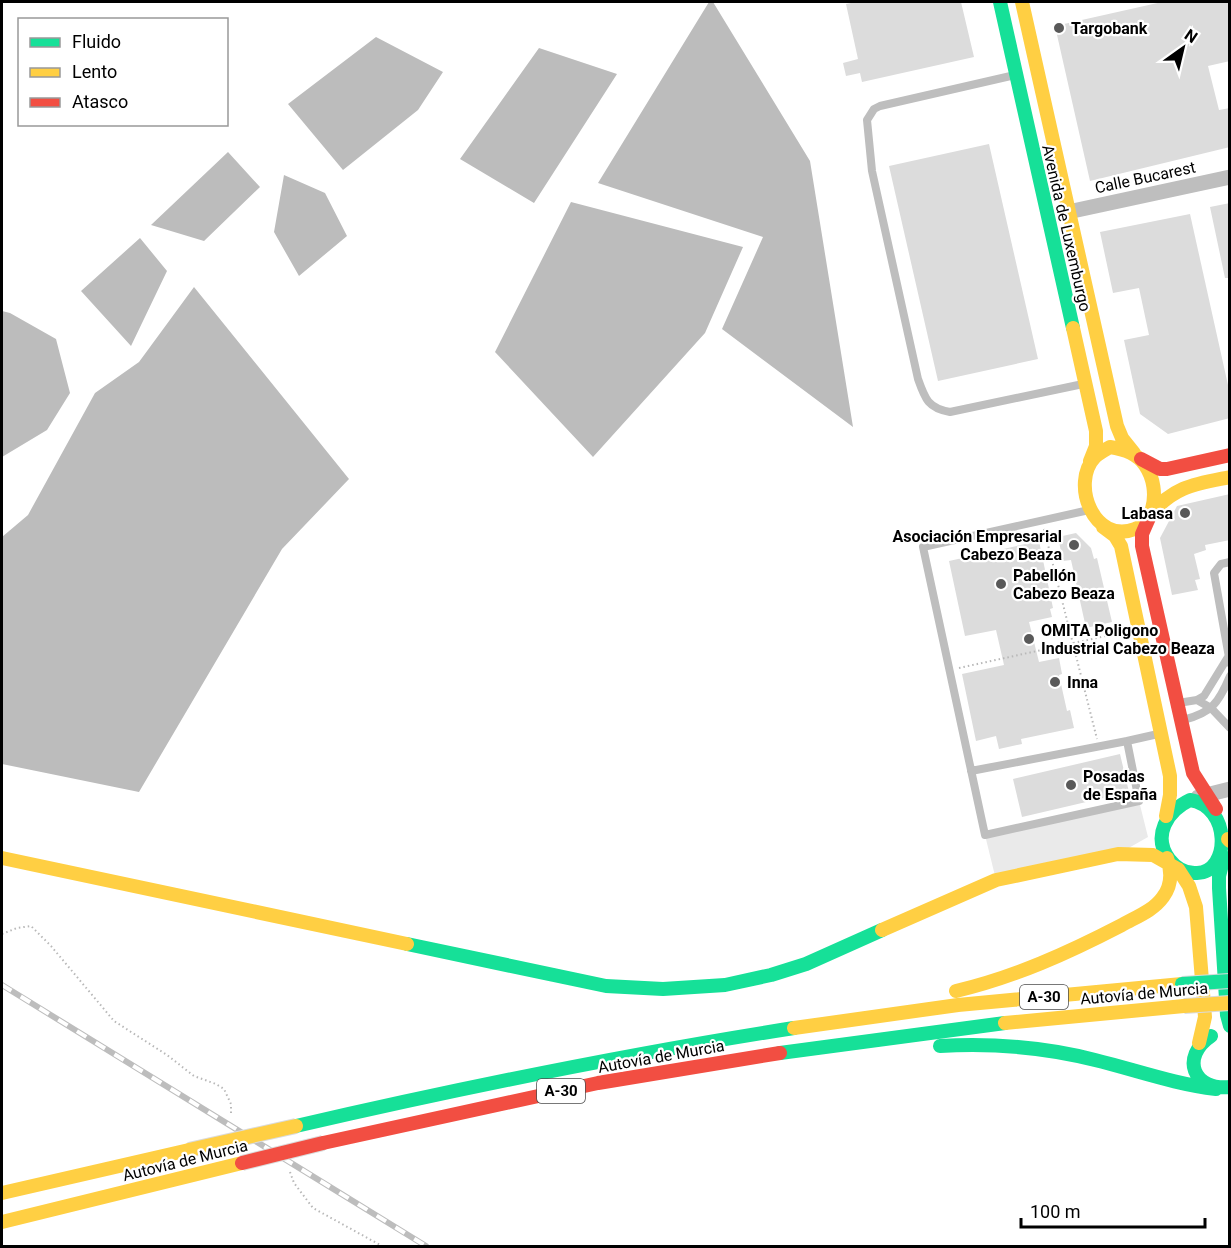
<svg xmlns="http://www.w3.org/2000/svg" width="1231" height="1248" font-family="Roboto,sans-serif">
<rect width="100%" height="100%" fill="#fff"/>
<path fill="#eaeaea" d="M1139 801 1148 837 1118 854 996 880 985 835Z"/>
<path fill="#bcbcbc" d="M709 2H713L810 161 853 427 722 329 763 237 598 183Z
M376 37 443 72 418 110 343 170 288 104Z
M539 48 617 74 534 203 460 159Z
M228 152 260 187 204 241 151 225Z
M284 175 325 193 347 236 299 276 274 232Z
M571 202 743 247 705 333 593 457 495 352Z
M140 238 167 271 131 346 81 291Z
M194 287 349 479 282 549 139 792 2 764V537L28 515 95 393 139 362Z
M2 311 10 313 56 339 70 393 47 430 2 457Z"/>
<path fill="#dcdcdc" d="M856 2H961L974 57 862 82 860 73 846 76 843 63 858 59 846 4Z
M1162 2H1230V61L1208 66 1219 110 1230 108V147L1090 181 1055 26Z
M989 144 1038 359 938 381 889 166Z
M1230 203V278H1225L1210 207Z
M1190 214 1230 394V418L1168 434 1140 414 1124 340 1149 335 1139 288 1113 293 1100 232Z
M1230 494V540L1205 545 1206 550 1194 554 1200 579 1195 580 1198 590 1172 595 1160 538 1177 506Z
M1076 533 1091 548 1094 559 1097 558 1112 622 1086 628 1071 560 1063 561 1058 537Z
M1039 541 1053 608 1050 609 1052 617 1029 622 1039 662 1059 658 1062 674 1059 675 1067 711 1070 710 1074 728 1021 739 1022 744 999 749 996 736 976 741 962 674 1004 665 996 630 965 636 949 561Z
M1120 754 1129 792 1022 817 1013 779Z"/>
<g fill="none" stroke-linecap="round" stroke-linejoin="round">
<path stroke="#b8b8b8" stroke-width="2" stroke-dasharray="1.5 3" stroke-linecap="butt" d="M1044 529 1097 739
M959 668 1124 632
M2 934 17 928 31 926 51 946 114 1021 167 1055 194 1076 216 1084 224 1089 231 1104V1116
M290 1172 294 1183 313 1208 382 1246"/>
<path stroke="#bebebe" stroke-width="8" d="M1015 75 880 106 874 109 867 120 872 171 918 379C925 399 928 408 950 412L1083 384
M1230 562 1221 564 1214 573 1230 663
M1197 700 1211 708 1230 728
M1178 703 1197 700 1204 696 1228 657
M1183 720C1212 713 1219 702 1230 676
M1127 741 1158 734
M971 771 1127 741 1139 801 985 835C964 739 943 643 923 547L1089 510"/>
<path stroke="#bebebe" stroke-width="15" d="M1068 212 1230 177
M1198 797 1230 789"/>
<path stroke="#16e098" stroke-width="14" d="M1000 2 1073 328
M1190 800C1231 806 1231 872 1197 873 1185 874 1176 868 1169 859 1152 836 1167 811 1190 800Z
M1224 857 1219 876V888L1227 1015 1230 1026
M407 944 606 986 663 989 725 985 771 975 806 964 882 930
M1211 1036C1180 1057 1193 1091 1230 1087
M940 1046C993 1043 1044 1047 1095 1060 1136 1070 1174 1084 1216 1089
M780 1053 1005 1023
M296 1126C461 1088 627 1054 794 1028"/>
<path stroke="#ffcf43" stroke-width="14" d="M1022 2 1117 426 1122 438 1134 453
M1073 328 1096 431V446L1090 461
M1110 447C1124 449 1137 453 1145 465 1154 478 1156 495 1152 509 1150 519 1144 526 1135 529 1094 545 1070 483 1095 457 1099 453 1105 450 1110 447Z
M1150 515C1174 486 1195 484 1230 477
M1103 527 1115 536 1121 546 1170 776V795L1166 816
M1228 839 1230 841
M2 858 407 944
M1178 869 1189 886 1196 907 1205 1017 1199 1043
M882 930 996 880 1118 854 1153 855 1176 868
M956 991C1015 977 1068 953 1122 925 1136 917 1153 911 1163 897 1172 885 1172 872 1167 858
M1005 1023 1184 1006
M794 1028 958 1005 1182 984
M2 1193 189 1150
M2 1222 242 1163"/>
<path stroke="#f24e42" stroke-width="14" d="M1141 459 1160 469H1167L1230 455
M1149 518 1142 534V546L1193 773 1216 809
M323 1143 598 1083 780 1053"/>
<g stroke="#bdbdbd" stroke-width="6">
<path id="rail" d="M2 985 426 1246"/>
</g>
<use href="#rail" stroke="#fff" stroke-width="4" stroke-dasharray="11" stroke-linecap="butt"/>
<g stroke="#dbdbdb" stroke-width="16" stroke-linecap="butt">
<path id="fast-bridge" d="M1182 984 1230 981"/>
</g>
<g stroke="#dbdbdb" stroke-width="16" stroke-linecap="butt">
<path id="slow-bridge" d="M1184 1006 1230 1003
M189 1150 296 1126"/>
</g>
<g stroke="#dbdbdb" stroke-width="16" stroke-linecap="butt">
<path id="jam-bridge" d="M242 1163 323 1143"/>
</g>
<use href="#fast-bridge" stroke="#16e098" stroke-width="14"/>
<use href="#slow-bridge" stroke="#ffcf43" stroke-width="14"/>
<use href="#jam-bridge" stroke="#f24e42" stroke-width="14"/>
</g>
<g fill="#595959" stroke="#fff" stroke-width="2">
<circle cx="1059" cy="28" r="6"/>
<circle cx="1185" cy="513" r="6"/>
<circle cx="1074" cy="545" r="6"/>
<circle cx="1001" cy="584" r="6"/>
<circle cx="1029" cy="639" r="6"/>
<circle cx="1055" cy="682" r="6"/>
<circle cx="1071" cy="785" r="6"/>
</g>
<g text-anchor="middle" stroke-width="4.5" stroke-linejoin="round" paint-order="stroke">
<g fill="#fff" stroke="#4c4c4c" stroke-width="1.5">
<rect x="1020" y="985" width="48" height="24" rx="4.5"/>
<rect x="537" y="1079" width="48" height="24" rx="4.5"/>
</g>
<g font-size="15" font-weight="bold" fill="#000">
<text x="1044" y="1002">A-30</text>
<text x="561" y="1096">A-30</text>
</g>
<g font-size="16" font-weight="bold" fill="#000" stroke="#fff" text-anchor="start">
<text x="1071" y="34">Targobank</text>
<text x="1173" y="519" text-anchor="end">Labasa</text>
<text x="1062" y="542" text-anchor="end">Asociación Empresarial<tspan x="1062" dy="18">Cabezo Beaza</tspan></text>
<text x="1013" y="581">Pabellón<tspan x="1013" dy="18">Cabezo Beaza</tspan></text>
<text x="1041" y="636">OMITA Poligono<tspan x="1041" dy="18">Industrial Cabezo Beaza</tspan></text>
<text x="1067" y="688">Inna</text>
<text x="1083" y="782">Posadas<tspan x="1083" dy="18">de España</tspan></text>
</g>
<g font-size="16" fill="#000" stroke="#fff">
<text transform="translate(1145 177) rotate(-12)" y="6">Calle Bucarest</text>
<text transform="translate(1067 228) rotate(77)" y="6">Avenida de Luxemburgo</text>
<text transform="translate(1144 993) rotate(-5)" y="6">Autovía de Murcia</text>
<text transform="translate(661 1056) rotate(-10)" y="6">Autovía de Murcia</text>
<text transform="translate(185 1160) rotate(-14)" y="6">Autovía de Murcia</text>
</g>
</g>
<rect width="1231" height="1248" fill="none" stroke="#000000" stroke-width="6"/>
<rect x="18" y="18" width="210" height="108" fill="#ffffff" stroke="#999999" stroke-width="1.5"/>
<rect x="30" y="38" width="30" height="9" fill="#16e098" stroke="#999999" stroke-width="1.5"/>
<text x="72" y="48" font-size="18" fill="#000000">Fluido</text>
<rect x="30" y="68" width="30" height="9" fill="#ffcf43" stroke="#999999" stroke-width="1.5"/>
<text x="72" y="78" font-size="18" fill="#000000">Lento</text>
<rect x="30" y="98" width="30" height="9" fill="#f24e42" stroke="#999999" stroke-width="1.5"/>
<text x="72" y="108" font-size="18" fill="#000000">Atasco</text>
<g transform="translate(1183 48) rotate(34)" stroke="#ffffff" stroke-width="4.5" paint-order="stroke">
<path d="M0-4.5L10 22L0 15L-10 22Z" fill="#000000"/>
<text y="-9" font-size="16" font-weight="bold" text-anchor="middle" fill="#000000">N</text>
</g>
<path d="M1021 1218v9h184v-9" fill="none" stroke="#000000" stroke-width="3"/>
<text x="1030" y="1218" font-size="18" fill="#000000" stroke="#ffffff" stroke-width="4.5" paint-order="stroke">100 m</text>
</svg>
